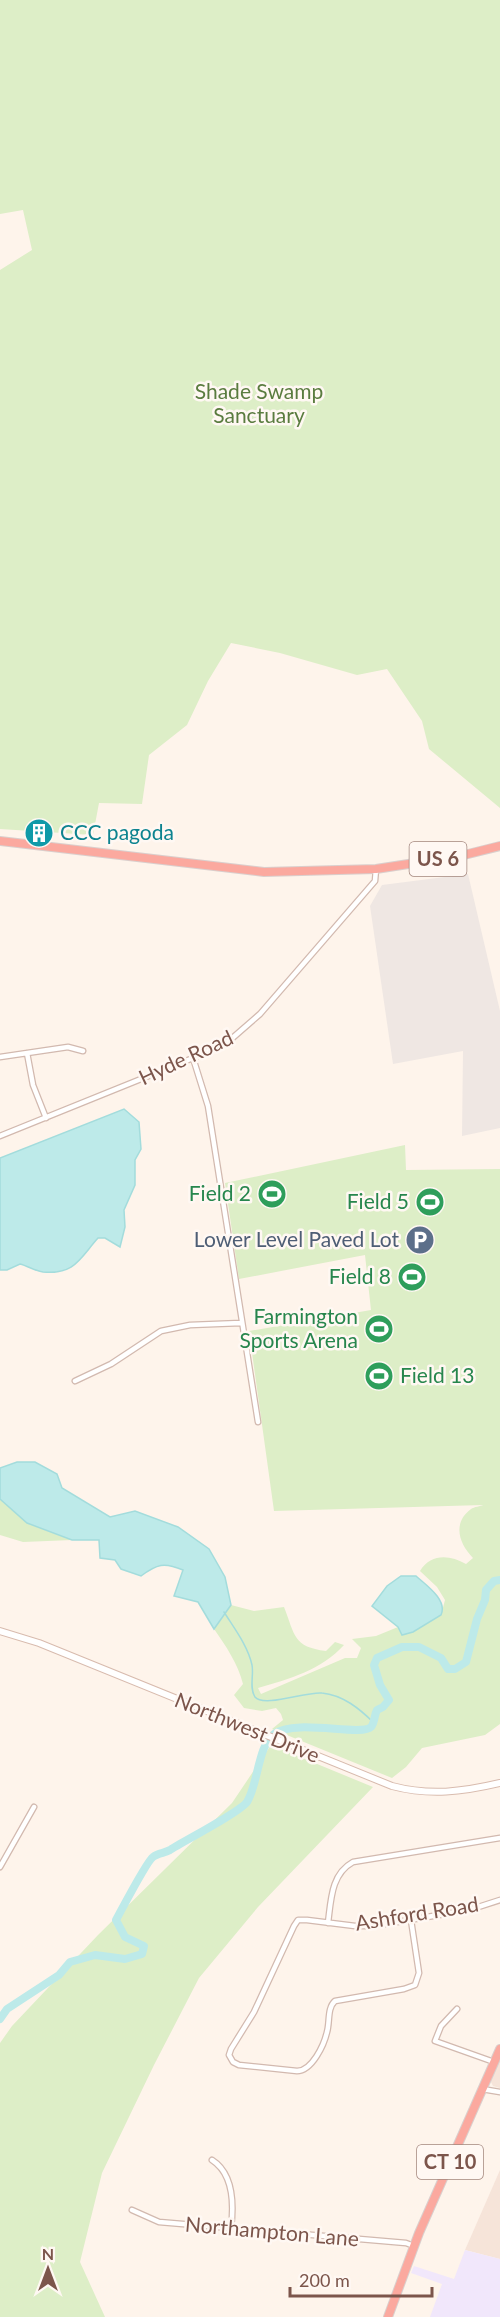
<svg xmlns="http://www.w3.org/2000/svg" width="500" height="2317" font-family="Lato,sans-serif">
<rect width="100%" height="100%" fill="#fef4eb"/>
<path fill="#f6e4d9" d="M500 2059V2088L493 2086 490 2080Z
M500 2170V2259L465 2250Z"/>
<path fill="#efe7e3" d="M468 874 500 1011V1128L462 1136 463 1051 393 1064 370 906 382 885Z"/>
<path fill="#f1e7fb" d="M465 2250 500 2259V2317H430L442 2284 411 2273 414 2266 454 2279Z"/>
<path fill="#ddeec7" d="M0 0H500V808L429 749 422 721 387 669 357 675 280 653 231 643 208 681 187 725 149 755 142 804 99 803 93 835 0 829V270L32 250 23 210 0 214Z
M405 1145 406 1170 500 1169V1724L485 1735 422 1748 406 1767 392 1778 272 1729 283 1720 281 1714 276 1708 262 1711 244 1708 234 1695 243 1684C238 1664 226 1646 214 1629L231 1605 254 1611 284 1607C295 1635 293 1647 326 1651L335 1642 344 1645C321 1670 290 1679 258 1688L261 1694 345 1658H357L361 1648 352 1639 376 1636 398 1627 402 1634 441 1615 445 1600 437 1587 420 1571C431 1553 450 1555 466 1564L473 1558C459 1544 452 1523 471 1509 474 1507 481 1506 483 1505L274 1511 249 1331 371 1310 365 1255 239 1279 225 1183Z
M0 1499 27 1523 72 1540 23 1542 0 1535Z
M271 1745 373 1787 258 1907 199 1978 154 2065 102 2173 80 2262 105 2317H0V2043L12 2026 98 1935 232 1803Z"/>
<path fill="#bdeae9" stroke="#a3dcdc" stroke-width="1.5" d="M124 1109 139 1122 141 1149 135 1160V1185L124 1210 125 1227 120 1247 105 1238H98C80 1258 75 1275 43 1272 35 1271 28 1266 20 1264L7 1270H0V1158Z
M17 1462H35L57 1474 62 1488 110 1517 135 1511 178 1527 209 1549 225 1577 231 1605 214 1629 198 1602 174 1596 183 1570C164 1562 157 1564 141 1576L121 1569 115 1560 100 1558 99 1540H72L27 1523 0 1499V1468Z
M401 1576H416C426 1585 448 1600 441 1615L413 1632 402 1635 398 1627 372 1606 387 1586Z"/>
<g fill="none" stroke-linecap="round" stroke-linejoin="round">
<path stroke="#a3dcdc" stroke-width="1.5" d="M224 1612C234 1628 248 1646 252 1665 254 1675 249 1688 255 1697 264 1708 307 1691 322 1693 343 1695 360 1709 374 1723"/>
<path stroke="#bdeae9" stroke-width="8" d="M0 2019 7 2009 59 1975 70 1962 95 1955 125 1959 142 1954 144 1946 125 1937 116 1920C122 1909 147 1861 153 1857 158 1853 165 1853 170 1850 184 1841 240 1812 247 1802 258 1785 258 1745 274 1734 296 1718 361 1737 371 1727 375 1723 374 1715 377 1710L383 1707 389 1700 380 1685 374 1665 377 1658 402 1647H419L441 1658 448 1669H455L466 1662 477 1619 485 1600 486 1590 494 1581 500 1580"/>
<g stroke="#d2b9af" stroke-width="7">
<path id="street" d="M27 1053 33 1085 46 1118
M0 1057 68 1047 83 1051
M193 1058 208 1106 258 1422
M0 1136 193 1058 229 1041 260 1014 375 881 376 869
M75 1381 111 1364 161 1331 190 1325 241 1323
M0 1867 34 1807
M411 1920 419 1973 415 1985 404 1989 335 2001C327 2008 330 2022 327 2032 324 2045 312 2071 297 2071L239 2065 233 2062 229 2055 231 2049 254 2012 294 1926 298 1920H307L355 1926H373L469 1910 500 1900
M328 1923C331 1900 331 1874 353 1862L500 1838
M457 2009 441 2026 435 2041 494 2062
M482 2089 500 2092
M212 2160C234 2174 234 2204 231 2228
M132 2210 159 2222 406 2243 414 2246"/>
</g>
<g stroke="#d8bbae" stroke-width="8">
<path id="secondary" d="M0 1631 39 1643 392 1786C430 1796 462 1792 500 1783"/>
</g>
<g stroke="#dacfcd" stroke-width="10">
<path id="highway" d="M0 841 264 872 376 869 460 856 500 846
M388 2317 419 2233 500 2049"/>
</g>
<use href="#street" stroke="#fff" stroke-width="4.5"/>
<use href="#secondary" stroke="#fff" stroke-width="6"/>
<use href="#highway" stroke="#fba99f" stroke-width="8"/>
</g>
<defs>
<g id="building-disc" transform="scale(1.5)"><circle r="9.5" fill="#0f9aa8" stroke="#fff8f3"/><path d="M-4-6H4V6H1V3H-1V6H-4ZM-2.5-4.3h1.7v1.8h-1.7ZM.8-4.3h1.7v1.8H.8ZM-2.5-1h1.7V.8h-1.7ZM.8-1h1.7V.8H.8Z" fill="#fff"/></g>
<g id="stadium-disc" transform="scale(1.5)"><circle r="9.5" fill="#2e9e5b" stroke="#fff8f3"/><path d="M0-5a6.5 5 0 1 0 0 10a6.5 5 0 1 0 0-10ZM-3.5-1.8h7v3.6h-7Z" fill="#fff"/></g>
<g id="parking-disc" transform="scale(1.5)"><circle r="9.5" fill="#5c6f8a" stroke="#fff8f3"/><path d="M-3.5-5.5H1a3.5 3.5 0 0 1 0 7H-1V5.5H-3.5ZM-1-3.4V-.6H.8a1.4 1.4 0 0 0 0-2.8Z" fill="#fff"/></g>
</defs>
<g fill-rule="evenodd">
<use href="#building-disc" x="39" y="833"/>
<use href="#stadium-disc" x="272" y="1194"/>
<use href="#stadium-disc" x="430" y="1202"/>
<use href="#parking-disc" x="420" y="1240"/>
<use href="#stadium-disc" x="412" y="1277"/>
<use href="#stadium-disc" x="379" y="1329"/>
<use href="#stadium-disc" x="379" y="1376"/>
</g>
<g text-anchor="middle" stroke-width="5" stroke-linejoin="round" paint-order="stroke">
<g fill="#fff8f3" stroke="#a3867d" stroke-width="1.5">
<rect x="409.5" y="842" width="57" height="34" rx="4.5"/>
<rect x="417" y="2145" width="66" height="34" rx="4.5"/>
</g>
<g font-size="20" font-weight="bold" fill="#7c554b">
<text x="438" y="866">US 6</text>
<text x="450" y="2169">CT 10</text>
</g>
<g font-size="21" fill="#5a7c3f" stroke="#fff8f3">
<text x="259" y="399">Shade Swamp<tspan x="259" dy="24">Sanctuary</tspan></text>
</g>
<g font-size="21" fill="#0d838f" stroke="#fff8f3" text-anchor="start">
<text x="60" y="840">CCC pagoda</text>
</g>
<g font-size="21" fill="#7c554b" stroke="#fff8f3">
<text transform="translate(186 1058) rotate(-25)" y="7">Hyde Road</text>
<text transform="translate(247 1728) rotate(22)" y="7">Northwest Drive</text>
<text transform="translate(417 1914) rotate(-9)" y="7">Ashford Road</text>
<text transform="translate(272 2232) rotate(5)" y="7">Northampton Lane</text>
</g>
<g font-size="21" fill="#27864d" stroke="#fff8f3" text-anchor="end">
<text x="251" y="1201">Field 2</text>
<text x="409" y="1209">Field 5</text>
<text x="391" y="1284">Field 8</text>
<text x="358" y="1324">Farmington<tspan x="358" dy="24">Sports Arena</tspan></text>
<text x="400" y="1383" text-anchor="start">Field 13</text>
</g>
<g font-size="21" fill="#4e5e75" stroke="#fff8f3" text-anchor="end">
<text x="399" y="1247">Lower Level Paved Lot</text>
</g>
</g>
<g transform="translate(48 2269)" stroke="#fff8f3" stroke-width="4.5" paint-order="stroke">
<path d="M0-4.5L10 22L0 15L-10 22Z" fill="#7c554b"/>
<text y="-9" font-size="16" font-weight="bold" text-anchor="middle" fill="#7c554b">N</text>
</g>
<path d="M290 2287v9h142v-9" fill="none" stroke="#7c554b" stroke-width="3"/>
<text x="299" y="2287" font-size="18" fill="#7c554b" stroke="#fff8f3" stroke-width="4.5" paint-order="stroke">200 m</text>
</svg>
